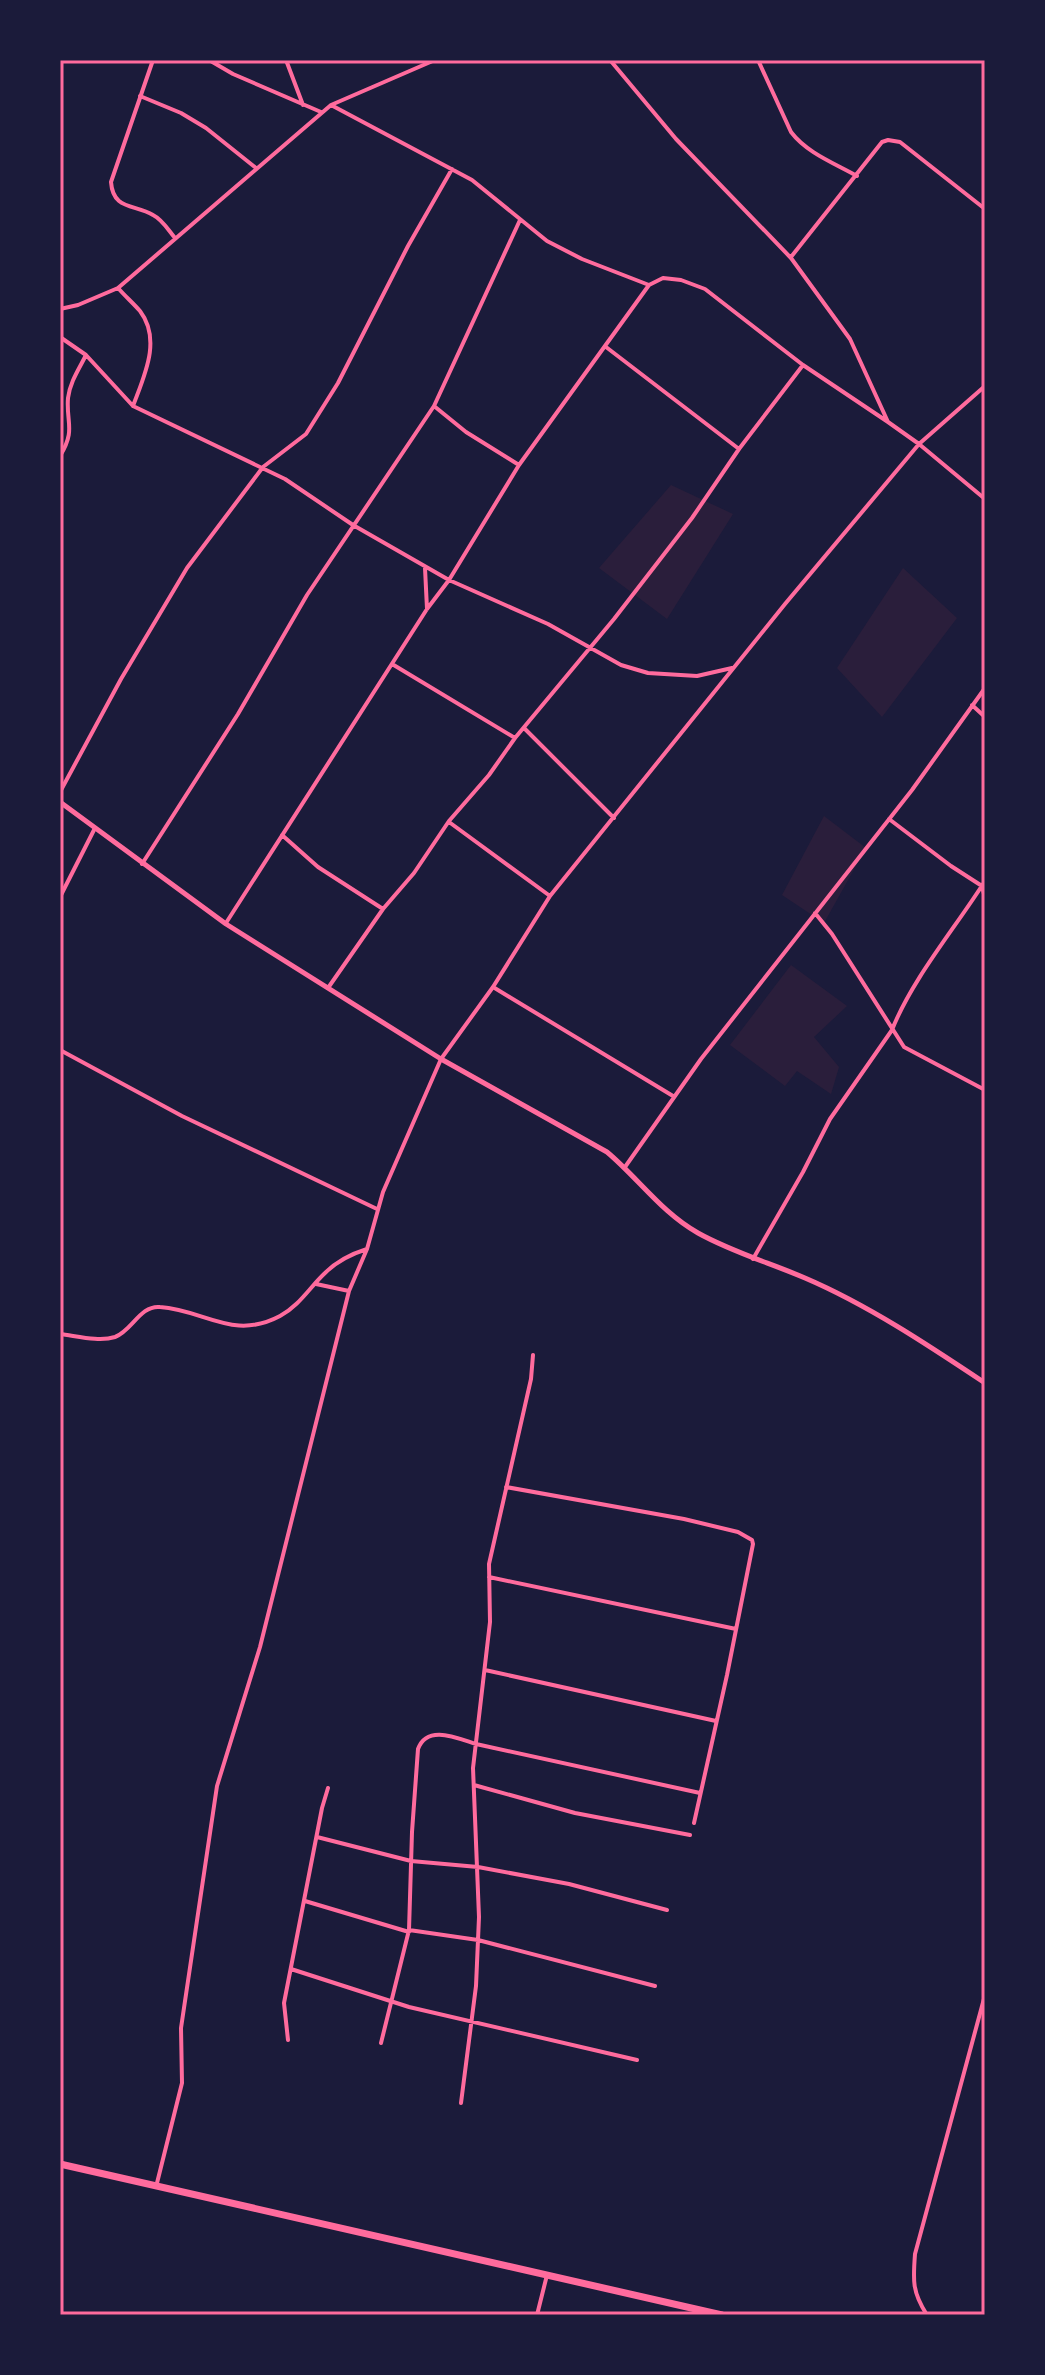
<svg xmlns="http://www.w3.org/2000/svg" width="1045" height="2375" font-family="'IBM Plex Sans',sans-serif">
	<rect width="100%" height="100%" fill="#1b1b3a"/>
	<path fill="#2a1e3b" d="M671,485L733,514L667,619L599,568Z
		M903,568L957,618L882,717L837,668Z
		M824,816L866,848L824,923L782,895Z
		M791,965L847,1006L814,1037L839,1067L831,1094L797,1071L785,1086L730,1045Z"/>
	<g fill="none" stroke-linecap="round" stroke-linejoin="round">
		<path stroke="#ff6b9d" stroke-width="4" d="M153,60L111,182C113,210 134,204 153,215C163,220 168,230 175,238
			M209,60L233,74L321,112
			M286,60L303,105
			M610,60L676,139L791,258L850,339L888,422L919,444L985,499
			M758,60L791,132C807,153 834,163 857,176
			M140,96L181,113L206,128L256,168
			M331,105L472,180L547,241L582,259L649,285L663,278L681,280L705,289L803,365L888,422
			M791,257L882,142L888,140L900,142L985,209
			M118,288C125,296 133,303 140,311C162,340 144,376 133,406
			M60,309L78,305L118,288L331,105L435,60
			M60,337L86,355L133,406L285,479L353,525L449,580L548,624L621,665L648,673L697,676L732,668
			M606,347L739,449
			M434,406L466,432L519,465
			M60,456C76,430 66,423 68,398C70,382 79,369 86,355
			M425,568L427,609
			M392,664L515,738
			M972,705L985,717
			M524,728L614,818
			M60,792L121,679L187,568L263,467L306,434L338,383L408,246L452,169
			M889,819L951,866L982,886L985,898
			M449,822L550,896
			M282,835L318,867L383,909
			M142,864L238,714L307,595L434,406L520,220
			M60,897L95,828
			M815,913L832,934L904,1047L985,1090
			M226,923L427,609L449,580L519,465L649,285
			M493,987L673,1096
			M328,988L383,909L414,873L449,821L489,775L515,738L614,619L692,518L739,449L803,365
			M60,1050L182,1116L377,1209
			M625,1167L701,1059L912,790L985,688
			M753,1259L803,1172L830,1119L892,1030C912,979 956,927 985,881
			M316,1284L349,1291
			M60,1334C77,1336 99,1342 115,1337C132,1331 140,1305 160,1307C205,1310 233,1341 280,1316C299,1306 310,1287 325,1273C337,1261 351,1254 367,1249
			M506,1487L684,1519L738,1532L752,1540L753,1544L727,1675L694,1823
			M489,1577L736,1629
			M485,1670L716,1721
			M474,1785L575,1813L690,1835
			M317,1837L411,1861L478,1867L569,1884L667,1910
			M305,1901L409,1932
			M409,1930L478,1940L655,1986
			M291,1969L409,2007L637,2060
			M288,2040L284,2003L322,1808L328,1788
			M381,2043L409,1930L412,1832L418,1749C427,1724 457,1738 476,1744L700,1793
			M461,2103L476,1986L479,1917L473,1768L490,1622L489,1564L531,1379L533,1355
			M156,2187L182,2083L181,2028L217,1786L260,1647L349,1291L367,1249L383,1192L441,1059L493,987L550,896L785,604L919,444L985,386
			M537,2315L547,2275
			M927,2315C912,2292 913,2280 915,2254L985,1995"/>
		<path stroke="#ff6b9d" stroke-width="5" d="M60,802L226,924L441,1059L607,1152C638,1178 662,1213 698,1233C732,1252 770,1263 805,1278C868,1305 928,1345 985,1383"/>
		<path stroke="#ff6b9d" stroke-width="7" d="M60,2164L722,2315"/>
	</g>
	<rect width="1045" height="2375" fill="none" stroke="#1b1b3a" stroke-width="124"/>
	<rect x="62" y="62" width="921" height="2251" fill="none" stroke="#ff6b9d" stroke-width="3"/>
</svg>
